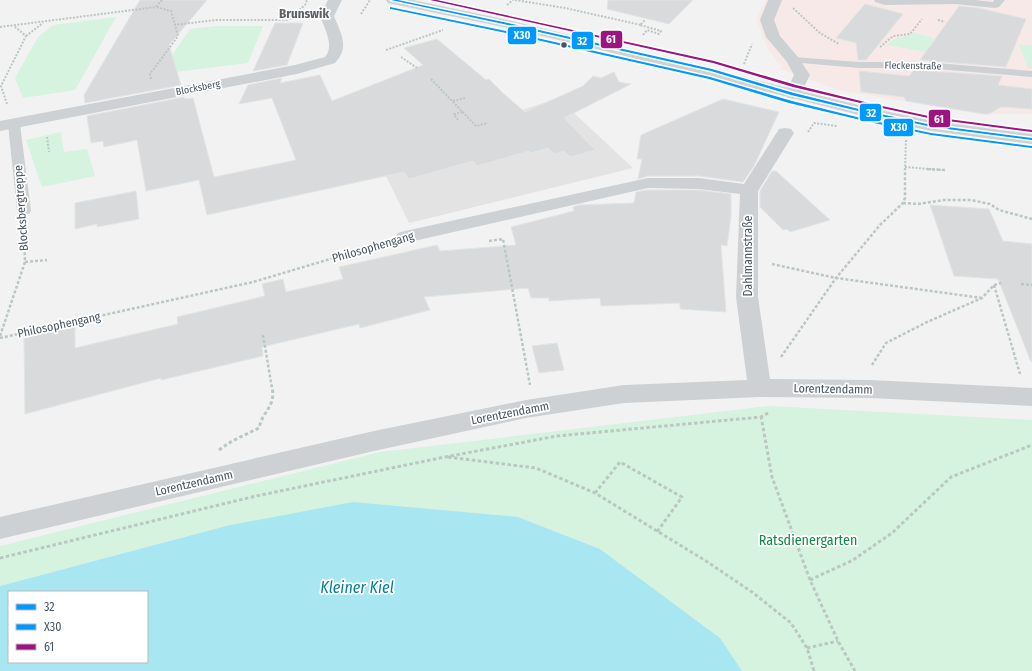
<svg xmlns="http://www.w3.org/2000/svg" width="1032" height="671" font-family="'Fira Sans Condensed',sans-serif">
	<rect width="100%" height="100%" fill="#f2f2f2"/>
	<path fill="#e3e3e4" d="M552,100L574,113L633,168L409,223L383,170L519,111Z"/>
	<path fill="#f8e9e9" d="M766,0H1032V114H984L841,91L778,68L782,67L768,50L756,19Z"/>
	<path fill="#d5f3df" d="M116,17L75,90L23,98L15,78L38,37L53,25Z
		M216,26H263L248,63L159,74L190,29Z
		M915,33L934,38L926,52L887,45C900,33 902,39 915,33Z
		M1019,45H1032V68H1028Z
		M61,132L64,152L87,149L95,176L42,187L26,140Z
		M769,406L1032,420V671H742L720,638L600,549L518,517L226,526L0,586V546L380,452Z"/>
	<path fill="#a8e6f2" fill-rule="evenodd" d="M353,502L518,517L600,549L720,638L742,671H0V586L226,526ZM9,592H147V662H9Z"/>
	<path fill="#d9dadc" stroke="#e3e4e4" d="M140,0H207L169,45L181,85L85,103L84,95Z
		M608,0H693L669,24L607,9Z
		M865,4L903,14L866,60H858L856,43L836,38Z
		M959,6L979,8L1026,19L1006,67L920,60Z
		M275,23H303L287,65L253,71Z
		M437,39L486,80L489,79L504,94L525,112L583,86L593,76L601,78L614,72L619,82L631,84L564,118L595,150L570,157L564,151L554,154L548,148L531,153L529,151L477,166L473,161L409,179L404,172L207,215L199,180L146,191L137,140L104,147L103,141L91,143L87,116L184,97L185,99L193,98L214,177L296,160L272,98L239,104L248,85L282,78L280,83L320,75L332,101L423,65L404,48Z
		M914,70L1002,76L998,85L1032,89V109L1001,107L989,114H984L906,101L904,97L861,92L859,71L909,76Z
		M723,99L779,112L754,166L743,182L699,176H648L638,179L642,159H637L641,135Z
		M772,171H776L830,220L790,232L787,229L783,230L760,207V191Z
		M648,190H699L731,194V216L727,246L721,245L726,312L680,309V303L601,306L600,298L549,301V298H531L528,288L424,297L430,310L360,328L359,324L262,347L263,356L161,380V378L25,414L24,336L75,327V348L178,324L177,317L265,296L262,284L283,279L286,292L343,279L339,267L437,245L440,251L516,245L511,227L574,211L573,207L578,205L634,203L636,192Z
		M136,191L139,219L97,227V224L75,229V203Z
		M930,205L989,209L1003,241L1032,244V361L1031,362L998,279L954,276Z
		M557,343L564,370L539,373L532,346Z"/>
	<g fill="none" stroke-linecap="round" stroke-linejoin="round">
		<path stroke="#bbc8c2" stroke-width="2" stroke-dasharray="2 1.5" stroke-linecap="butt" d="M515,0L565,8L641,25
			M507,5L513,0
			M793,8L820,33L839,44
			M361,14L370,0
			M938,20L945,22
			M174,25L216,20H288L305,5L307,0
			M0,27L156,7L162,0
			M643,35L647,30L659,34L661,31L640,25L645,20
			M26,36L43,23
			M880,47L893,36L910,34L922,19
			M386,50L443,30
			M401,57L417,68
			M744,64L752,44
			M151,79L150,74L178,36L171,11L156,7
			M431,79L476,126L488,123
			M453,101L465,98
			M7,104L1,86L26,36L14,26
			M458,120L454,114L463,112
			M808,132L814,123L837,126
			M47,137L49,152
			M905,167L941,170
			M905,170L906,139"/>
		<path stroke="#bbc8c2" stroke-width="2.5" stroke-dasharray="3 2" stroke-linecap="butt" d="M927,169L947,170
			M903,203L918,204L944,200H971L990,204L999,210L1032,219
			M489,241L503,239L530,385
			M25,262L47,260
			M772,264L836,278L982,298
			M1021,284L1032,285
			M994,285L1020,374
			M263,335L272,388
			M0,336L25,262L24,230
			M0,338L253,282L384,243
			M781,357L836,278L880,225L903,203L905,198V169
			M872,365L886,343L925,323L982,298L994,285L1001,283"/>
		<path stroke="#bbc8c2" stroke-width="3" stroke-dasharray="3.5 2.5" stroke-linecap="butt" d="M761,416L772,477L810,580L838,641L855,671
			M219,450L232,441L259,428C263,410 276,407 272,387
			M448,457L536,468L595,493L706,561L752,592L791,623L807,648L814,671
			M595,493L620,462L682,497L657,532
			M0,558L256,496L445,457L557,436L761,417L768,413
			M810,580L853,560L892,533L951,477L1032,445
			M807,648L838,641"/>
		<path fill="#cdd1d3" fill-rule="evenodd" d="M874,0H975L993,2L994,0H1005L999,7L995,8L955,4L885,5L875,2Z
			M793,57L859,62H924L1032,71V77L924,68H859L789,62L787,60Z
			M14,120L18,121L20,124L31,211L29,214L24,215L19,214L17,211L8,124L10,121Z"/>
		<path fill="#cdd1d3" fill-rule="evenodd" d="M328,0H342L334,16C341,34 350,47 335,63L297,74L0,131V121L295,65L325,57C335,46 324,27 320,16Z
			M768,0H782L774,20L780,36L798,57L810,75L799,97L793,99L787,97L785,94L794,75L787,62L766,37L760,20Z
			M785,128L791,129L794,133L758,191V297L770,379L870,380L1032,388V406L870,398L760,397L624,403L526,418L374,451L0,539V517L374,431L526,400L624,385L747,380L736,297L740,194L699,189L648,188L405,243L398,241L395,237L398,233L405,231L648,178H699L744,184L779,129Z"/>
		<path fill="#ced1d4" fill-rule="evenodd" d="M386,0H413L508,20L871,108L932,121L1032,134V144L932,131L871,118L605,51L508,28L393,4L388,3Z"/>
		<defs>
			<path id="bus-1" d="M391,0H398L508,23L712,69L794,93L871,112L932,125L1032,138V140L932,127L871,114L791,95L711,71L508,25Z"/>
			<path id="bus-2" d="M390,7L506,31L710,77L792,101L869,120L931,133L1031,146H1032V148L931,135L869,122L789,103L709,79L506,33L391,9H390Z"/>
			<path id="bus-3" d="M430,0H437L714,61L796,85L873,104L933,117L1032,130V132L933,119L873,106L793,87L713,63Z"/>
		</defs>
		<use href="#bus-1" stroke="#fff" stroke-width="3"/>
		<use href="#bus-2" stroke="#fff" stroke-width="3"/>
		<use href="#bus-3" stroke="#fff" stroke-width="3"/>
		<use href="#bus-1" fill="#09f" fill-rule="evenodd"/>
		<use href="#bus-2" fill="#09f" fill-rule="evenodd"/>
		<use href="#bus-3" fill="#9d1380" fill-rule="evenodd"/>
	</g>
	<circle fill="#475560" stroke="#fff" stroke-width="1.5" cx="564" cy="45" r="3.5"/>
	<g text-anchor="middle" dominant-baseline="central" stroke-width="3.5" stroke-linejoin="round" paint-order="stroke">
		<g font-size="10" fill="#475560" stroke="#fff">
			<text transform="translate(913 66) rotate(1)">Fleckenstraße</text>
			<text transform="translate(198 88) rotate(-11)">Blocksberg</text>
		</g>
		<g font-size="12" fill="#475560" stroke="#fff">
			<text transform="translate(21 208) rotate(-94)">Blocksbergtreppe</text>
			<text transform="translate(373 247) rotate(-16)">Philosophengang</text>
			<text transform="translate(748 256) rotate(-90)">Dahlmannstraße</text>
			<text transform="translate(59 325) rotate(-12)">Philosophengang</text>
			<text transform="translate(833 389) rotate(1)">Lorentzendamm</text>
			<text transform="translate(510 413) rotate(-11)">Lorentzendamm</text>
			<text transform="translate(194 483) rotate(-13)">Lorentzendamm</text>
		</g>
		<g font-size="13" font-weight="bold" fill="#5d6166" stroke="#fff">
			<text x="304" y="13">Brunswik</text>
		</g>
		<g font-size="14" fill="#118846" stroke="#fff">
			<text x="808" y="540">Ratsdienergarten</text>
		</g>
		<g font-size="16" font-style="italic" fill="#067f96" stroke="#fff">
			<text x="357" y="587">Kleiner Kiel</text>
		</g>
	</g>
	<g stroke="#fff" stroke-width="1.5">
		<rect x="507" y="26" width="30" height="19" rx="4" fill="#09f"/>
		<rect x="600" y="30" width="23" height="19" rx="4" fill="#9d1380"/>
		<rect x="571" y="31" width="23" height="19" rx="4" fill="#09f"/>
		<rect x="859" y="103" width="23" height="19" rx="4" fill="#09f"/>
		<rect x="928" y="109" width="23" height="19" rx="4" fill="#9d1380"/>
		<rect x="883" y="118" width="31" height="19" rx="4" fill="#09f"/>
	</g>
	<g font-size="11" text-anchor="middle" font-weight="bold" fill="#fff">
		<text x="522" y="39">X30</text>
		<text x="611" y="43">61</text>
		<text x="582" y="45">32</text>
		<text x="871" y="117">32</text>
		<text x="939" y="123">61</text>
		<text x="899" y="131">X30</text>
	</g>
	<rect x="8" y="591" width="140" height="72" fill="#ffffff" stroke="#b5bbbf"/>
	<rect x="16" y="604" width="20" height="6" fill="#0099ff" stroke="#b5bbbf"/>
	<text x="44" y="611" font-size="12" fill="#475560">32</text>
	<rect x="16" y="624" width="20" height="6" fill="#0099ff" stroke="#b5bbbf"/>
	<text x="44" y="631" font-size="12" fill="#475560">X30</text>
	<rect x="16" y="644" width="20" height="6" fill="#9d1380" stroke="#b5bbbf"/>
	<text x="44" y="651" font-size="12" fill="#475560">61</text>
</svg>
